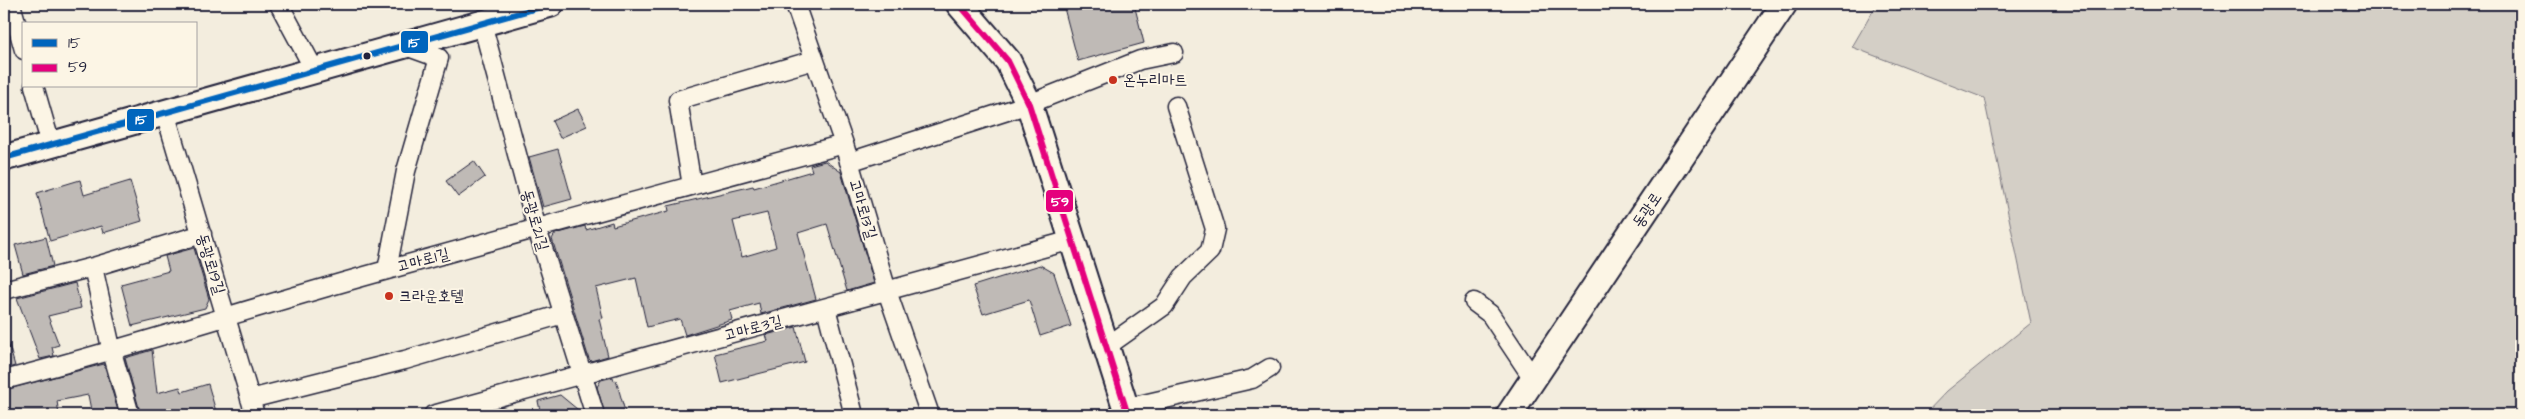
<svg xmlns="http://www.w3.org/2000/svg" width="2525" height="419" font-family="'Architects Daughter','Poor Story',sans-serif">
	<rect width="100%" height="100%" fill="#f3edde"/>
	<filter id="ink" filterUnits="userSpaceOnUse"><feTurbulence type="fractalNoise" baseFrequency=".02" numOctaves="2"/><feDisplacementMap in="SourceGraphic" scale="10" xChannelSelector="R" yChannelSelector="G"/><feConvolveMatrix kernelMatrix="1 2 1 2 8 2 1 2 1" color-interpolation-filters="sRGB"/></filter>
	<g filter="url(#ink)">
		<path fill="#d4cfc6" stroke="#7b7880" d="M1877,4H2521V415H1924L1947,391L2031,323L1984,98L1852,47Z"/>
		<path fill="#bfbab6" stroke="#22223b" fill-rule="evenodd" d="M1063,4H1134L1144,43L1078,61Z
			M578,109L587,126L560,138L552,121Z
			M558,149L572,199L543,207L529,157Z
			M474,161L485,177L458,197L446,181Z
			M825,161L841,172L874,283L847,291L827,224L798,233L816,299L761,314L759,303L730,311L732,320L685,335L680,319L647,327L636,278L596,288L603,318L599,319L608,356L591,361L589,359L552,239L555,234L585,226L586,230L612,222L613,226L669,211L668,206L753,186L754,188L812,171L810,165ZM767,213L776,247L742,257L733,221Z
			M80,180L84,195L130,181L142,221L103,233L101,226L50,241L37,193Z
			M46,237L53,266L23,274L15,245Z
			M194,248L209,299L205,308L132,326L121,284L169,271L165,256Z
			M1040,265L1054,273L1071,326L1040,336L1029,300L983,314L973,286Z
			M75,283L81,308L48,316L59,345L52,347L54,356L40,359L17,298Z
			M796,327L805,362L722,383L715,354L768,341L766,335Z
			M4,342H8L15,366L4,369Z
			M152,350L157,393L180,387L182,392L208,384L217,415H141L125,358Z
			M104,364L119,414L92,415L88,395L57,401L59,415H4V390Z
			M613,377L614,381L616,380L626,415H605L597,387L601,380Z
			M560,395L583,414L584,415H541L538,401Z"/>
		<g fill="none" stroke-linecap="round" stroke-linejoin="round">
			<defs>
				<path id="minor" d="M11,4L24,50
					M279,4L315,71
					M795,4L844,144L887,291L930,415
					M482,23L537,229L595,415
					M34,86L51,145
					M165,112L255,415
					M849,162L1029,104L1140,60L1174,53
					M692,186L678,100L814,60
					M93,267L112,352L130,415
					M387,270L406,171L439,58L403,45
					M4,290L93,267L202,234
					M1474,302L1490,314L1534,380
					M826,308L854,415
					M1106,347L1164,306L1183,277L1210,251L1215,229L1176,106
					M4,380C133,347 259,305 387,270C539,227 692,186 844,144
					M250,399L405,360L563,314
					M1126,408L1252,379L1270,368
					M433,415L1072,240"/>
				<path id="secondary" d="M959,4L1008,61L1029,104L1128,415
					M4,158L551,4
					M1509,415L1784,4"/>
			</defs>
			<use href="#minor" stroke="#22223b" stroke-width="21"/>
			<use href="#secondary" stroke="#22223b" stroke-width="29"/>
			<use href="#minor" stroke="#fcf5e5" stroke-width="18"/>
			<use href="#secondary" stroke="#fcf5e5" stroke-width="25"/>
			<defs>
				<path id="bus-1" d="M4,158L551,4"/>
				<path id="bus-2" d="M959,4L1008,61L1029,104L1128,415"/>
			</defs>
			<use href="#bus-1" stroke="#fcf5e5" stroke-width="10"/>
			<use href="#bus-2" stroke="#fcf5e5" stroke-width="10"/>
			<use href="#bus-1" stroke="#0065bd" stroke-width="6"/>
			<use href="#bus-2" stroke="#e5007d" stroke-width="6"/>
		</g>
	</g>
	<circle fill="#22223b" stroke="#fcf5e5" stroke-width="2" cx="367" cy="56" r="4.5"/>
	<g fill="#c8321e" stroke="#fcf5e5" stroke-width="2">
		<circle cx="1113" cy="80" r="5"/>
		<circle cx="389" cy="296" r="5"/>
	</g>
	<g text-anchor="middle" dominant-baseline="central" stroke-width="4" stroke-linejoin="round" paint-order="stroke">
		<g font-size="16" fill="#22223b" stroke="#fcf5e5" text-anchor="start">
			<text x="1123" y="80">온누리마트</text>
			<text x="399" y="296">크라운호텔</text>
		</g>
		<g font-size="16" fill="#22223b" stroke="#fcf5e5">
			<text transform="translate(863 209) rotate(73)">고마로13길</text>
			<text transform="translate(1647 210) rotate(-56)">동광로</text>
			<text transform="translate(535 220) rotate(74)">동광로21길</text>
			<text transform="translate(423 260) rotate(-15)">고마로1길</text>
			<text transform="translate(211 264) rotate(73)">동광로19길</text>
			<text transform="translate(753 328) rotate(-15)">고마로3길</text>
		</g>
	</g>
	<g stroke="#fcf5e5" stroke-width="2">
		<rect x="400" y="30" width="29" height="24" rx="5" fill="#0065bd"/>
		<rect x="126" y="108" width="29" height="24" rx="5" fill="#0065bd"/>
		<rect x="1045" y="189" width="29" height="24" rx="5" fill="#e5007d"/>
	</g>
	<g font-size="14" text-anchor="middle" font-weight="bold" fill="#fff">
		<text x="414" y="47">15</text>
		<text x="141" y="124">15</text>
		<text x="1060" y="206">59</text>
	</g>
	<rect width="2525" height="419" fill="none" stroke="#fcf5e5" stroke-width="20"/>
	<rect x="10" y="10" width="2505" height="399" fill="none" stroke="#22223b" stroke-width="2" filter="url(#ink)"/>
	<rect x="22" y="22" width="175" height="65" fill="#fcf5e5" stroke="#a5a1a1"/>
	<rect x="32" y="39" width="25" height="8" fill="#0065bd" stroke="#a5a1a1"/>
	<text x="68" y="48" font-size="15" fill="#22223b">15</text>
	<rect x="32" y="64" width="25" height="8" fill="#e5007d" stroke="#a5a1a1"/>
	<text x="68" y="72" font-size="15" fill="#22223b">59</text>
</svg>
